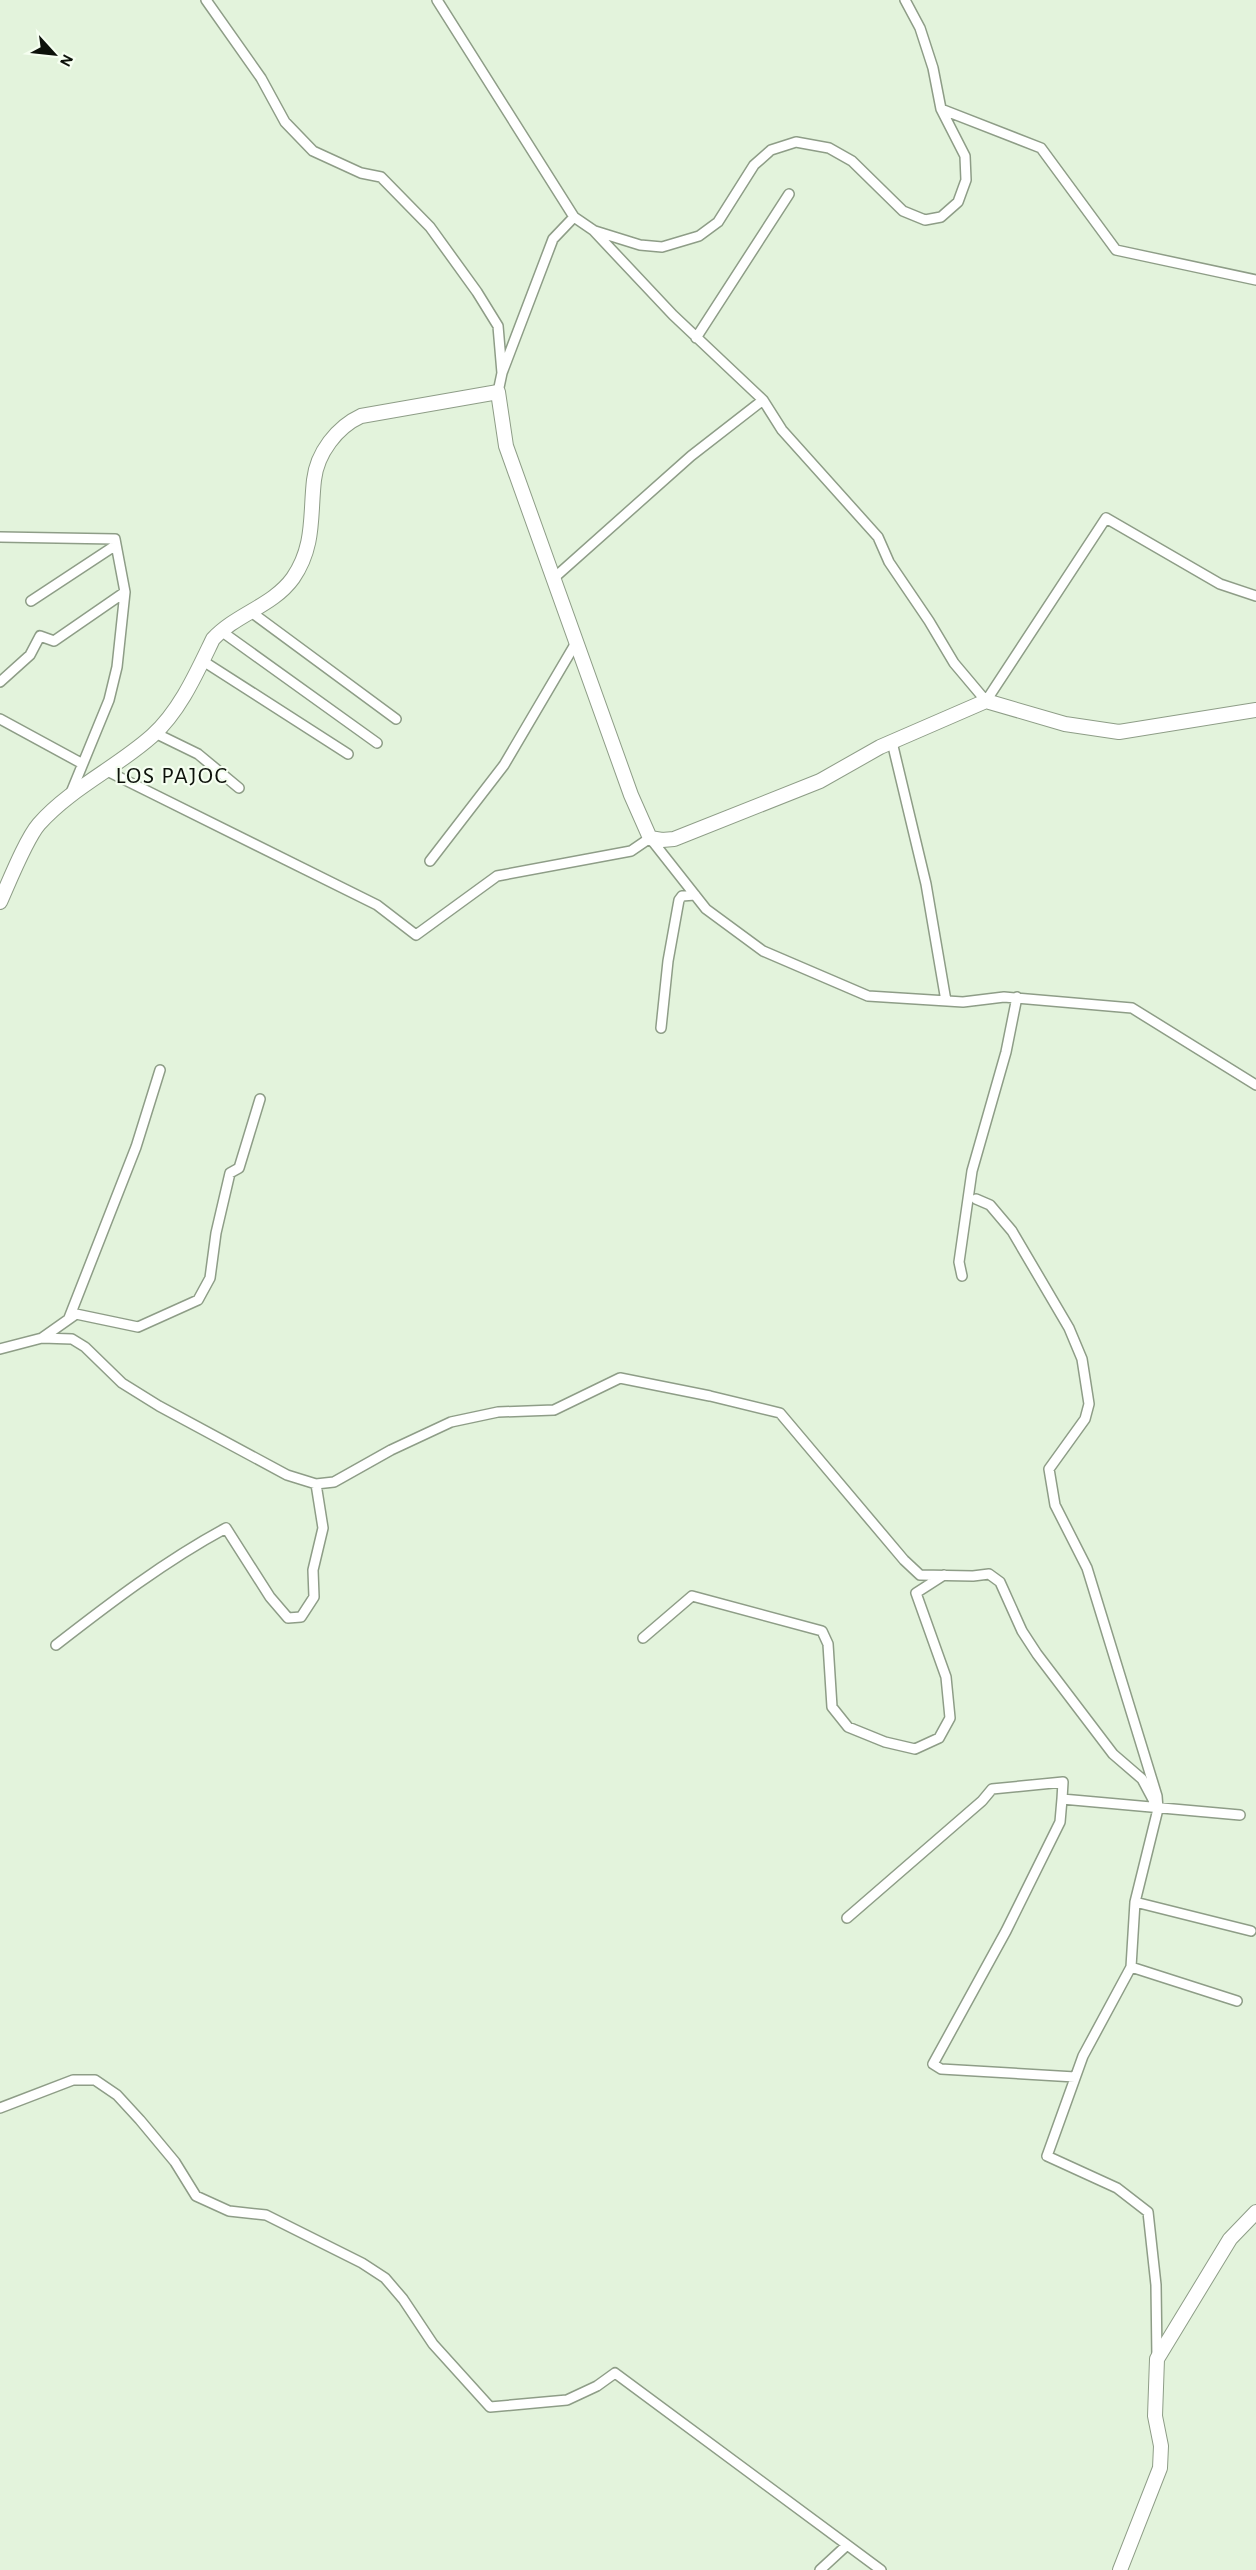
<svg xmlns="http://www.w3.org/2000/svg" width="1256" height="2570" font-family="'Alegreya Sans',sans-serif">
	<rect width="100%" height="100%" fill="#e3f3dc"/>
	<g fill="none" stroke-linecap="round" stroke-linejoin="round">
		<defs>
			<path id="street" d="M206,0L261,78L285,122L313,151L361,173L381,177L430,227L477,292L498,326L502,373
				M437,0L574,217L593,230L673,315L763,400L782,430L878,537L889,562L929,621L954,663L986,701L1106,518L1220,584L1256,596
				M941,109L1041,148L1116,250L1256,280
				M595,231L640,245L662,247L699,236L718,222L754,165L771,150L796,142L829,148L852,161L903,211L925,220L941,217L958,202L966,180L965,156L941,109L933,68L920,28L905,0
				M696,338L789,194
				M498,392L502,373L553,239L574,217
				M0,537L115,539L125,592L117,667L109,700L70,795
				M554,578L691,456L763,400
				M31,601L116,545
				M251,612L396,719
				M221,631L377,743
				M203,661L348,754
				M0,682L30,655L40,636L54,641L125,592
				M0,719L81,763
				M155,733L198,754L239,788
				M892,742L926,884L946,1001
				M107,771L377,905L416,935L497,876L631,851L650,838L706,909L763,951L868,996L963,1002L1004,997L1132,1008L1256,1085
				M430,861L504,765L577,641
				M661,1028L668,961L679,900L682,896L695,895
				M976,1199L990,1205L1012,1231L1069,1328L1082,1359L1089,1404L1085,1419L1049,1469L1055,1505L1087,1568L1157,1796L1158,1809L1135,1902L1131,1967L1083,2056L1047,2156L1117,2188L1148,2212L1156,2285L1157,2358
				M962,1276L959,1262L972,1171L1006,1052L1017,997
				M69,1318L136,1147L160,1070
				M42,1338L76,1314L138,1327L198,1300L210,1278L216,1233L230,1173L239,1168L260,1099
				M0,1349L42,1338L72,1339L85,1347L122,1383L159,1406L287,1475L316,1484L334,1482L391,1450L451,1422L498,1412L554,1410L620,1378L710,1396L780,1413L904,1560L920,1575L973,1576L989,1574L1000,1582L1022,1631L1037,1654L1113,1754L1142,1779L1158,1809
				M643,1638L692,1596L822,1631L828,1644L832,1707L848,1727L885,1742L915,1749L939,1738L950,1718L946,1677L916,1593L944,1575
				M56,1645C110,1603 165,1561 226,1528L270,1597L288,1618L301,1617L314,1597L313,1570L323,1528L316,1484
				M1062,1799L1060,1822L1006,1931L933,2064L941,2069L1075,2077
				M1135,1902L1251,1931
				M847,1918L982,1801L992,1789L1063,1782L1062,1799L1240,1815
				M1131,1967L1237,2001
				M0,2108L73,2080H95L117,2095L140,2120L175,2162L196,2196L229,2211L266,2215L362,2263L385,2278L403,2299L433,2344L490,2407L567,2400L597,2386L615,2373L881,2570
				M820,2570L846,2546"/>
			<path id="secondary" d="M0,902C9,882 26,839 39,824C71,788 116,768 152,736C180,711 197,672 213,639C236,614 273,606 293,578C315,546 310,515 314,480C317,453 337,427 361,416L498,392L506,446L631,795L650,838L662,840L674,839L820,781L880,747L986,701L1065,724L1119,732L1256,710
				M1120,2570L1160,2468L1161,2446L1155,2416L1157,2359L1230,2239L1256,2212"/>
		</defs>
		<use href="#street" stroke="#8e9d87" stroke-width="12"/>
		<use href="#secondary" stroke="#8e9d87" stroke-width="16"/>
		<use href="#street" stroke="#fff" stroke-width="9"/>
		<use href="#secondary" stroke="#fff" stroke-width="14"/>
	</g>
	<g text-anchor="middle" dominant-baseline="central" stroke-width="4.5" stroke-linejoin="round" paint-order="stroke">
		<g font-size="24" letter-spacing="1.5" fill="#0c110a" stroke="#f5fef0">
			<text x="172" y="776">LOS PAJOC</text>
		</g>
	</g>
	<g transform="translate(54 54) rotate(117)" stroke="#f5fef0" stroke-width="4.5" paint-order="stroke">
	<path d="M0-4.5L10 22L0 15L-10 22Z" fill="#0c110a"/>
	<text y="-9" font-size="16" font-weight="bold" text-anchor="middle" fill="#0c110a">N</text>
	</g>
</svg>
